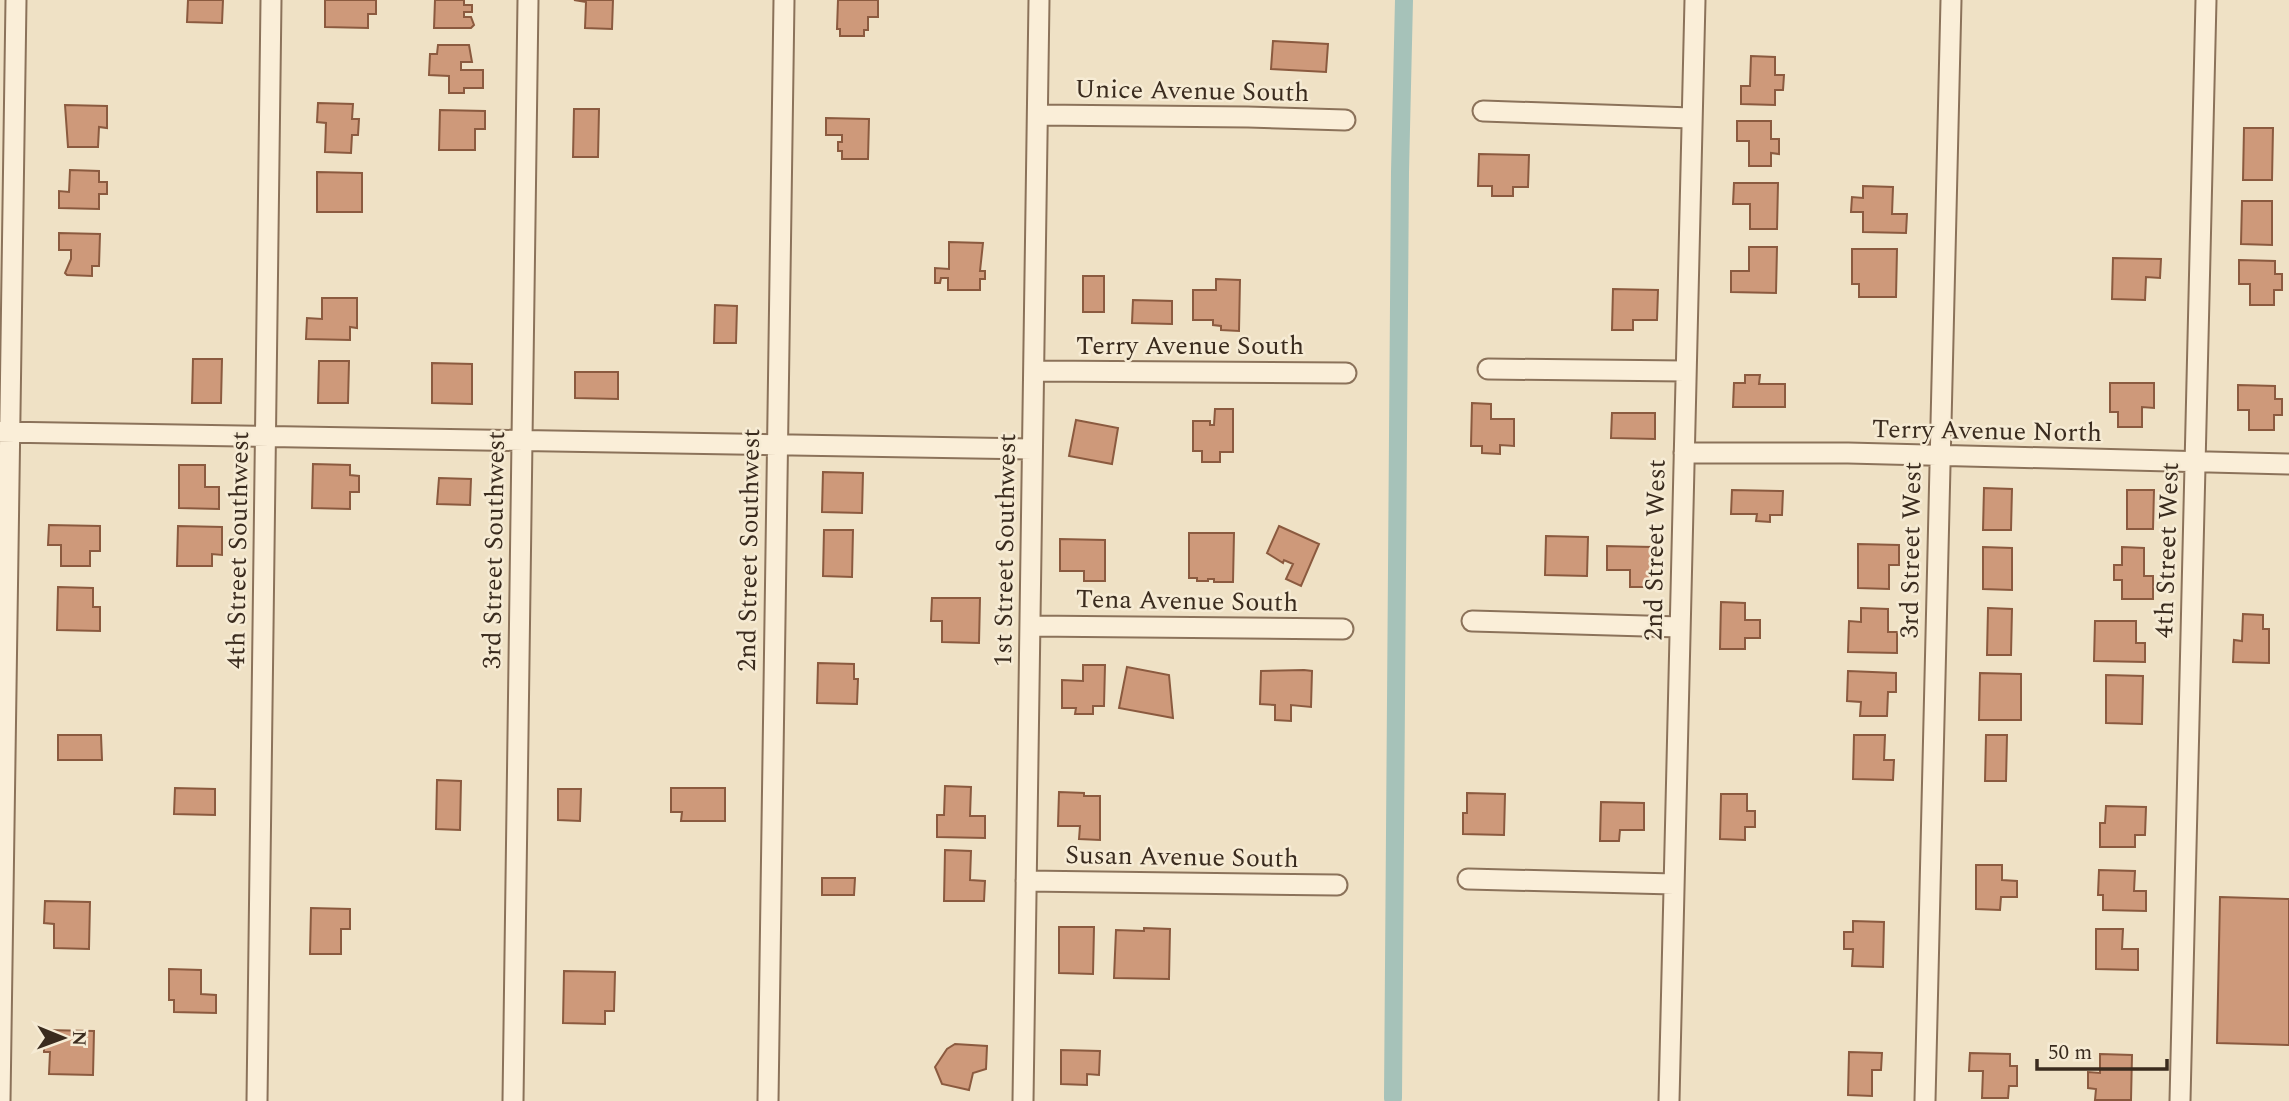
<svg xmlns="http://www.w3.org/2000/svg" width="2289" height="1101" font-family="Spectral,serif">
	<rect width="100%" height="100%" fill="#efe1c5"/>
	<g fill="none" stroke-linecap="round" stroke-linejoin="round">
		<path stroke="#a6c2b9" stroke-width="18" d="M1393,1098L1400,172L1404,0"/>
	</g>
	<path fill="#ce997a" stroke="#8b5a3f" stroke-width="2" d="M188,0H223L222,23L187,22Z
		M325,0H376V14H368V28L325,27Z
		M435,0H464V5H472V12H464V17H471L474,25L471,28H434Z
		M574,0H613L612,29L585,28L586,2Z
		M838,0H878V17H868V30H864V36H840V29H837Z
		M1273,41L1328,44L1326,72L1271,69Z
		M438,45H469L472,62H461V70H483V88H464V93H449V76L429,75L430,54H437Z
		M1751,56L1775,57V75H1784L1783,90H1775V105L1741,104V86H1750Z
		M318,103L353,104L352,119H359L358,135H352L351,153L325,152L326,123L317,122Z
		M65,105L107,106V128L99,127L98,147H68Z
		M574,109H599L598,157H573Z
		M440,110L485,111V129H475V150H439Z
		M826,118L869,119L868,159H842V151H838V142H842V135H826Z
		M1737,121H1771V139H1779V154L1771,153V166H1749V141H1737Z
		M2244,128H2273L2272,180H2243Z
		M1479,154L1529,155L1528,187H1513V196H1492V186H1478Z
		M70,170L99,171V182H107V194H99V209L59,208V191L69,192Z
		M317,172L362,173V212H317Z
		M1734,183H1778L1777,229H1750V204H1733Z
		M1863,186L1893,187L1892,214H1907L1906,233L1863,232V212H1851L1852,197L1863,198Z
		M2242,201H2272V245L2241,244Z
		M59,233L100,234L99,266H92V276L67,275L65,273L71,259V250H59Z
		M949,242L983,243L980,271H985V279H980V290H948V278H941L940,283H935V268L949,269Z
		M1749,247H1777L1776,293L1731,292V271H1749Z
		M1852,249H1897L1896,297H1859V284H1852Z
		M2113,258L2161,259L2160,278L2146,277L2145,300L2112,299Z
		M2239,260L2275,261V274H2282V290H2274V305H2250V284H2239Z
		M1083,276H1104V312H1083Z
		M1216,279L1240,280L1239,331L1221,330V326L1213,325V320H1193V290H1216Z
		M1613,289L1658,290L1657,320H1633V330H1612Z
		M322,298H357V328L350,327V340L306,339L307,318L322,319Z
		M1133,300L1172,301V324L1132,323Z
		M715,305L737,306L736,343H714Z
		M193,359H222L221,403H192Z
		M319,361H349L348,403H318Z
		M432,363L472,364V404L432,403Z
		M575,372H618V399L575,398Z
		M1745,375H1760L1759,384H1785V407H1733L1734,383H1745Z
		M2110,383H2154V408L2142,407V427H2118V412H2110Z
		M2238,385L2275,386V399H2282V415H2274V430H2249V410H2238Z
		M1472,403L1491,404V419H1514V446L1500,445V454L1482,453V446H1471Z
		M1215,409H1233V452H1220V462H1202V451H1193V421H1210V425H1214Z
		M1612,413H1655V439L1611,438Z
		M1076,420L1118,428L1112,464L1069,456Z
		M313,464L350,465V475L359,476V492H350V509L312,508Z
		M179,465H205V487H219V509L179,508Z
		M823,472L863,473L862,513L822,512Z
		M439,478L471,479L470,505L437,504Z
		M1984,488L2012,489L2011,530H1983Z
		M1732,490L1783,491L1782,515H1770V522L1756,521L1757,514H1731Z
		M2127,490H2154L2153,529H2127Z
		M49,525L100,526V551H90V566H61V545H48Z
		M178,526L222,527V555L212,554V566H177Z
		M1279,526L1319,544L1301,586L1286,579L1293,564L1284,560L1283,563L1267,553Z
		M824,530H853L852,577L823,576Z
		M1189,533H1234L1233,582H1214V579H1208V581H1197V578H1189Z
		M1546,536L1588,537L1587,576L1545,575Z
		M1060,539L1105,540V581H1084V571H1060Z
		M1858,544L1899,545V565H1889V589L1858,588Z
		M1607,546L1652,547L1651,587H1630V570H1607Z
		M1983,547L2012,548V590L1983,589Z
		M2122,547L2144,548V576H2153V599H2122V580H2114V565H2122Z
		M58,587L93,588V607H100V631L57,630Z
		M932,598H980L979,643L942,642V621H931Z
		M1721,602L1745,603V620H1760V638H1745V649H1720Z
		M1861,608L1888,609V632H1897V653L1848,652L1849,621L1861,622Z
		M1988,608L2012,609L2011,655H1987Z
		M2243,614L2263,615V629H2269V663L2233,662L2234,640L2242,641Z
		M2095,621H2136V643H2145V662L2094,661Z
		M818,663L854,664V679H858L857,704L817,703Z
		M1083,665H1105L1104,706H1093V714H1075L1076,708H1062V680L1083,681Z
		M1127,667L1169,675L1173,718L1119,708Z
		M1304,670L1312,671L1311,707L1291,705V721L1275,720V705L1260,704L1261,671Z
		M1848,671L1896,673V692H1888L1887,716H1860L1861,702L1847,701Z
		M1980,673L2021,674V720H1979Z
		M2106,675L2143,676L2142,724L2106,723Z
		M58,735H101L102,760H58Z
		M1854,735H1885L1884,760H1894L1893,780L1853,779Z
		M1986,735H2007L2006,781H1985Z
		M437,780L461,781L460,830L436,829Z
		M945,786L971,787L970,816H985V838L937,837V815H944Z
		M175,788L215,789V815L174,814Z
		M671,788H725V821H681L682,812H671Z
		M558,789H581L580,821L558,820Z
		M1059,792L1084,793V796H1100V840L1079,839L1080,826H1058Z
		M1467,793L1505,794L1504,835L1463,834V813H1467Z
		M1721,794H1747V811H1755V827H1745V840L1720,839Z
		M1601,802L1644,803V830H1620L1619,841H1600Z
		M2106,806L2146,807L2145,835H2135V847H2100V823H2105Z
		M945,850L971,851L970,880L985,881L984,901H944Z
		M1976,865H2002V880L2017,881V897H2001L2000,910L1976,909Z
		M2099,870L2135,871L2134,891H2146V911L2103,910V895H2098Z
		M822,878H855L854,895H822Z
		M2220,897L2289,899V1045L2217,1043Z
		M45,901L90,902L89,949L54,948V924L44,923Z
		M311,908L350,909V929H341V954H310Z
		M1853,921L1884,922L1883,967L1852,966L1853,949H1844V932H1853Z
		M1059,927H1094L1093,974L1059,973Z
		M1144,928L1170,929L1169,979L1114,978L1116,930L1144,931Z
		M2096,929H2123L2122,949H2138V970L2096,969Z
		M169,969L201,970V994L216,995V1013L174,1012V1000H169Z
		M564,971L615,972L614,1011H605V1024L563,1023Z
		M44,1030L94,1031L93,1075L49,1074L50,1052H44Z
		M955,1044L987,1046L986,1069L973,1073L969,1090L942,1084L935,1067L947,1049Z
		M1061,1050L1100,1051L1099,1075L1087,1074V1085L1061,1084Z
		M1849,1052L1882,1053L1881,1070H1872V1096L1848,1095Z
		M1970,1053L2010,1054V1066H2017V1086H2009L2008,1098H1982L1983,1071H1969Z
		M2100,1054L2132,1055L2131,1100H2095L2096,1089L2088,1088V1072L2100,1073Z"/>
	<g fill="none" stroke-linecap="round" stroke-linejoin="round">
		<defs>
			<path id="minor" d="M1483,111L1691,118
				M1038,115L1248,117L1345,120
				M1488,369L1685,371
				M1034,371L1346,373
				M0,432L1032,449
				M1684,453H1848L2289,464
				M1472,621L1680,627
				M1031,626L1343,629
				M1468,879L1674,884
				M1026,881L1337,885
				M0,1101L16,0
				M257,1101L271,0
				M513,1101L528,0
				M768,1101L784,0
				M1023,1101L1039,0
				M1669,1101L1695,0
				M1925,1101L1951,0
				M2180,1101L2206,0"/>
		</defs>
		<use href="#minor" stroke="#8b725a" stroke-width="23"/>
		<use href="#minor" stroke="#faeed8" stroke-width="19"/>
	</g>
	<g text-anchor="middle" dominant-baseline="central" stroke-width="5" stroke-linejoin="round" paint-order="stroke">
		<g font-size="26" fill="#3a2b1e" stroke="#f6ebd4">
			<text transform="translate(1192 91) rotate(1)">Unice Avenue South</text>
			<text x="1190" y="346">Terry Avenue South</text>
			<text transform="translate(1987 431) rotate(1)">Terry Avenue North</text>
			<text transform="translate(238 550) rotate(-89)">4th Street Southwest</text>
			<text transform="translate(494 550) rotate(-89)">3rd Street Southwest</text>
			<text transform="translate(749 550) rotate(-89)">2nd Street Southwest</text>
			<text transform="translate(1005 550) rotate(-89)">1st Street Southwest</text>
			<text transform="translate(1655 550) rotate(-89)">2nd Street West</text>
			<text transform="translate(1911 550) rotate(-89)">3rd Street West</text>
			<text transform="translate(2167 550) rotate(-88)">4th Street West</text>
			<text transform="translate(1187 601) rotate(1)">Tena Avenue South</text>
			<text transform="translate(1182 857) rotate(1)">Susan Avenue South</text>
		</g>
	</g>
	<g transform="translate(63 1038) rotate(91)" stroke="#f6ebd4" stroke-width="5" paint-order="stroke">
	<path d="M0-5L12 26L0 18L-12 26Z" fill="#3a2b1e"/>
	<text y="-10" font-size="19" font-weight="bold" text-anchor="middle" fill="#3a2b1e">N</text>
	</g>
	<path d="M2037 1059v10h130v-10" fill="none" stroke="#3a2b1e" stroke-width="3.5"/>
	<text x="2048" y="1059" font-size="21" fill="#3a2b1e" stroke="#f6ebd4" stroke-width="5" paint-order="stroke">50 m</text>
</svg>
